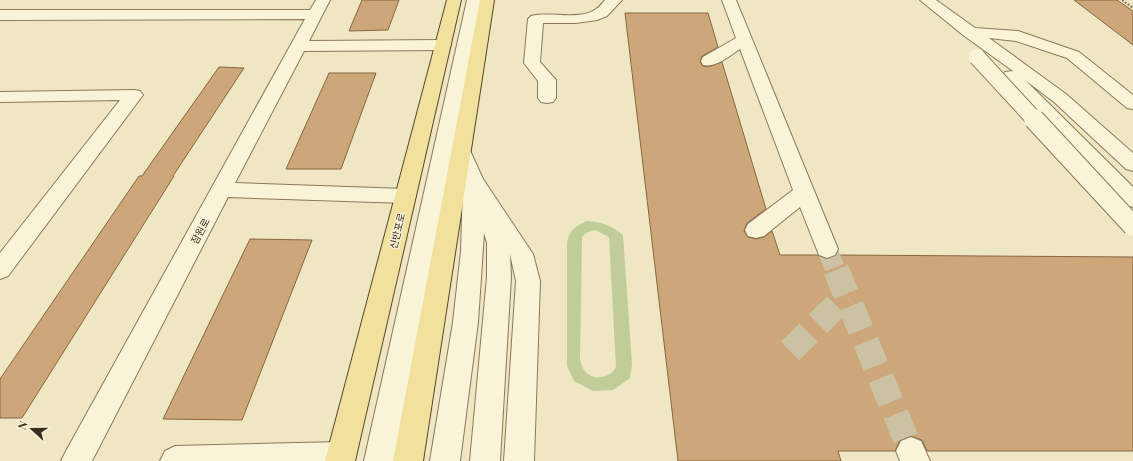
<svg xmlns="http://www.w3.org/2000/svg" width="1133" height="461" font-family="'Playfair Display','Noto Sans KR',serif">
	<rect width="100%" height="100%" fill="#efe7c4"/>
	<path fill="#c1cd98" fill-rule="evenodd" d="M586,221C602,222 611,225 623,235L632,364L630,378L613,390L593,391L574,381L567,366V243C570,229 574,228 586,221ZM595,230L609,237L616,367C611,378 592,382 584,370C582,367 581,363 580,360L582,237L586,233Z"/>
	<path fill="#cda67a" stroke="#896640" d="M362,0H399L388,30L349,31Z
		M1074,0H1117L1133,11V45Z
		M625,13H708L718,47L702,56L700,62L703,66L708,67L722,62L766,209L747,223L744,231L748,237L756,239L764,237L772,231L780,255H817L826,259L837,255L1133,257V451H927L922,440L910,436L900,440L895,451H838L841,461H678Z
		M219,67L244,68L173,176H174L22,418H0V379L139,176H142Z
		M329,73H376L341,169H286Z
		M250,239L312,240L242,420L163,419Z"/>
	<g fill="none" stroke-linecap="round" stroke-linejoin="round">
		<path stroke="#cbc2a3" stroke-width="20" stroke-dasharray="20 10" stroke-linecap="butt" d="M827,249L836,271"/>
		<path stroke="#cbc2a3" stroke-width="26" stroke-dasharray="26 13" stroke-linecap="butt" d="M836,270L911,451
			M790,351L846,296"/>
		<defs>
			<path id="minor" d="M316,0H330L309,41L443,40L449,42L451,45L449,48L443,50L304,51L235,183L406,189L413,191L416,196L413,201L406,203L228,197L92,461H61L66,451L305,19L0,20V10H310Z
				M467,0H481L453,148L461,145L468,146L483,179L533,254L540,281L534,461H504L516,281L510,254L511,277L500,461H470L487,277V243L484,233L478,322L460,461H430L453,322L461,251L463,181L452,153L394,461H364Z
				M605,0H622L607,16L597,20L576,23H543L540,62L556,80V98L553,102L547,103L541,102L538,98V81L524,63L528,19L531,16C550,11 580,21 596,9C600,7 602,3 605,0Z
				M722,0H736L838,249L835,255L827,258L819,255L800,207L764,236L756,238L748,236L745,230L748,224L793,190L740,49C729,56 716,68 703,65L701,61L703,57L736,38Z
				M920,0H936L975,28L1018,31L1079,52L1133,95V109L1127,108L1067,58L1016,41L989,38L1066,94L1133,153V171L1126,169L1054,102L1025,80L1133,187V207L1126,205L1002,76L1005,72L1013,71L963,35Z
				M134,90L140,91L143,95L140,99L8,276L0,279V253L120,100L0,102V92Z
				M911,437L921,441L930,461H900L896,451L901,441Z
				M341,442L351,447L356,457L354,461H160L165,451L175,446Z"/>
			<path id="major" d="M447,0H461L355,461H325Z
				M480,0H494L423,461H393Z"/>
		</defs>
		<use href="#minor" stroke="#8a795a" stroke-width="2"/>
		<use href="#major" stroke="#58472e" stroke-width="2"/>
		<path stroke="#8a795a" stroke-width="2" stroke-dasharray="2 1.5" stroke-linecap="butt" d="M1122,0L1133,8"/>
		<use href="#minor" fill="#f9f3d8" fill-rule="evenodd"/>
		<use href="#major" fill="#f2e19c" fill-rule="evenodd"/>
		<defs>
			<path id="minor-bridge-far1" d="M977,57L1035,120"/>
			<path id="minor-bridge" d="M1034,119L1133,226"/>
		</defs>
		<use href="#minor-bridge-far1" stroke="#8a795a" stroke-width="18" stroke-linecap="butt"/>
		<use href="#minor-bridge" stroke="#8a795a" stroke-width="22" stroke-linecap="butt"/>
		<use href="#minor-bridge-far1" stroke="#f9f3d8" stroke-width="16"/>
		<use href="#minor-bridge" stroke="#f9f3d8" stroke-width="20"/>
	</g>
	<g text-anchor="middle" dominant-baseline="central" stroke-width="3" stroke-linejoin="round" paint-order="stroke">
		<g font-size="10" fill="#3a2f1e" stroke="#f6f0d4">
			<text transform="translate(200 231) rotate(-62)">잠원로</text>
			<text transform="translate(397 231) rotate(-76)">신반포로</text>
		</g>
	</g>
	<g transform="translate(32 429) rotate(291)" stroke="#f6f0d4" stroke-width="3" paint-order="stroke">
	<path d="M0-3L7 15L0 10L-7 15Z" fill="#3a2f1e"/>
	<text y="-6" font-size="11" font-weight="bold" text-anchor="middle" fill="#3a2f1e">N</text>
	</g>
</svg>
